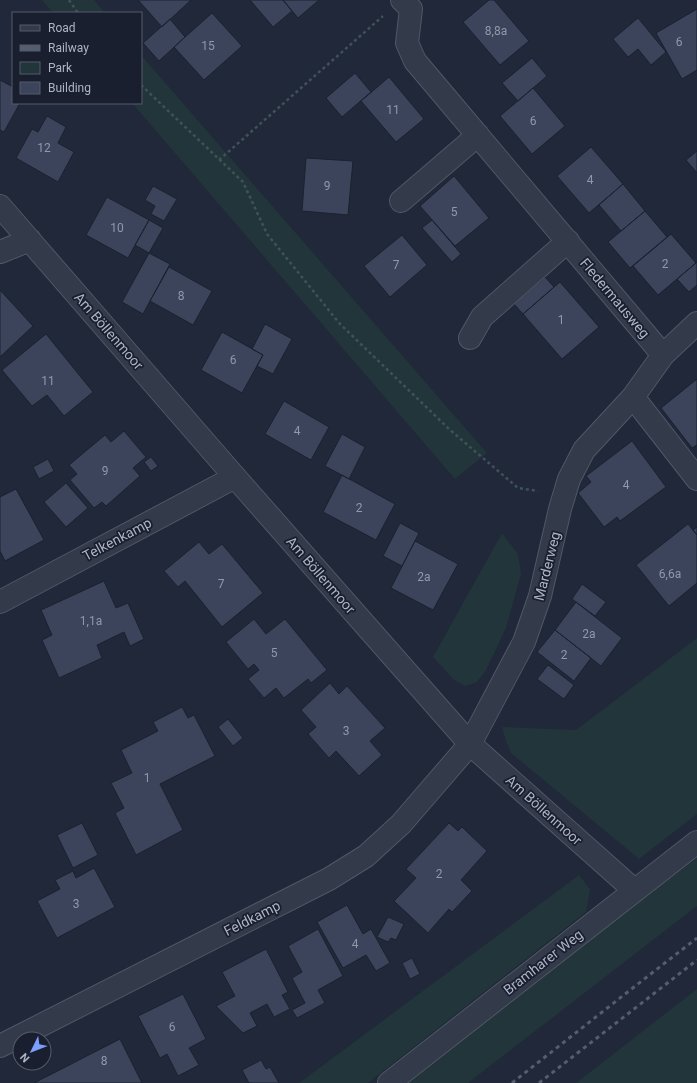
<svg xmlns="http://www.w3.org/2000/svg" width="697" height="1083" font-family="Roboto,sans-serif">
	<rect width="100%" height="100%" fill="#202839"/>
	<path fill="#21353a" d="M42,0H94L105,13H53Z
		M141,55L487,453L455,479L132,103H141Z
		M502,533L518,554L521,574L506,628L486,670L477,682L465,686L454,680L433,657Z
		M697,638V814L639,859L511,753L506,741L502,727L576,730Z
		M697,858V906L468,1083H409L623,914Z
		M579,875L590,889L586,912L368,1083H299Z
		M697,989V1083H576Z"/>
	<path fill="#3b445a" stroke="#1b2130" d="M138,0H191L162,27Z
		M250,0H283L292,11L273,27Z
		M283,0H319L298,18Z
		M489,0H494L529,41L500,65L463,22Z
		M697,9V70L682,79L656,33Z
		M212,13L242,46L204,80L174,47Z
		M638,18L666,52L651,65L638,49L628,57L613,39Z
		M170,19L185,37L159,61L143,43Z
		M532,58L547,76L518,101L502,83Z
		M355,73L371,92L342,117L326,98Z
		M389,77L424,119L396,142L361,101Z
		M0,80L13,87V103H20L4,132L0,130Z
		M533,88L565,126L532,154L500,116Z
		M47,116L66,127L58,143L74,152L58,182L16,158L32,129L38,132Z
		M591,147L623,184L589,213L557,176Z
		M697,151V173L686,160Z
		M306,158L353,161L348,215L302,211Z
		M454,176L489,218L455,246L420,206Z
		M623,184L645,211L621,231L599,205Z
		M153,186L177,199L164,221L151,214L155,206L145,200Z
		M107,197L149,220L128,258L86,235Z
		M645,211L667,237L630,268L608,242Z
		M149,220L163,228L149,253L135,245Z
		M432,220L461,254L452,262L422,228Z
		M671,234L696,263L658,295L633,266Z
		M402,235L427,265L390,297L364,266Z
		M149,253L170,264L143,314L122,302Z
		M697,262V285L689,292L677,279Z
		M169,267L212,291L193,325L150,301Z
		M545,277L554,287L523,314L514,304Z
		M560,282L599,327L562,359L523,314Z
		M0,290L33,326L0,357Z
		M265,324L292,339L273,374L257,366L263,355L252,349Z
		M222,332L263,355L242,393L201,370Z
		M46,334L93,392L64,416L47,395L32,406L2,370Z
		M697,379V445L692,448L661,408Z
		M284,401L329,427L311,460L265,434Z
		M124,431L146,457L133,468L140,476L106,506L102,502L94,508L70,480L77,474L69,465L105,435L111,442Z
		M342,434L365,447L349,479L325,466Z
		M632,441L666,487L620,521L617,517L604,527L578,493L591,482L586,476Z
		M151,457L158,466L151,471L144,462Z
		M48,459L54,471L39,479L33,467Z
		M342,475L395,504L376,540L323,512Z
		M66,483L88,508L66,527L44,502Z
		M16,489L44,540L5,561L0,551V497Z
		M400,523L419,533L402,566L383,556Z
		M688,524L697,535V583L669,606L636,565Z
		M697,527V535L693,530Z
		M415,541L458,564L433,610L391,588Z
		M199,542L209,554L222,544L263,593L222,627L185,581L178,587L164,571Z
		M104,581L116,608L128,603L144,639L130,646L124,632L97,645L102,658L59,678L42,640L52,635L41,610Z
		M582,584L606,602L595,616L572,599Z
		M576,602L622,638L601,666L555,630Z
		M254,619L266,634L285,619L327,670L311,683L308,679L284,698L276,688L264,698L248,679L259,670L254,664L248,669L226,642Z
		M555,630L591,658L574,681L537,652Z
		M548,665L574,685L564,699L537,679Z
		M330,683L339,694L347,686L385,728L370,741L382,755L359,776L336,751L329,758L308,734L316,727L301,710Z
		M182,707L188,718L194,715L215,756L160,784L183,830L136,855L115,813L124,808L111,783L132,773L121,750L158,731L153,722Z
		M228,719L243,738L233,746L218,727Z
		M82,823L98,855L73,868L57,835Z
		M449,823L458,831L462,827L487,851L461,880L472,891L452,912L449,909L428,933L394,901L416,878L406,869Z
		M94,868L115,907L57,938L37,901L60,889L55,880L73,871L76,878Z
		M347,905L363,934L371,929L390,963L376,971L366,955L343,968L317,922Z
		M388,917L404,924L396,940L391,938L388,942L377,937Z
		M318,929L343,976L318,990L325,1003L297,1018L292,1010L305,1003L292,978L302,972L288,946Z
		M266,949L288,992L282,995L290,1009L274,1017L267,1004L250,1013L257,1026L243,1033L216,1006L235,996L222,972Z
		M412,958L420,974L410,979L402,963Z
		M183,994L206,1039L189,1048L199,1065L178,1076L167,1054L160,1058L138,1016Z
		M120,1039L142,1083H34Z
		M261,1060L266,1069L270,1067L279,1083H249L242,1070Z"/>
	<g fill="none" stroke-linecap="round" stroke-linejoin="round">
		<defs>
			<path id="minor" d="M402,0L411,9L407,43L415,61L663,355
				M401,201L478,135
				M0,206L235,477L470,744L634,890
				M0,252L30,240
				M470,338L482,317L568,241
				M633,397L697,479
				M0,602L235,477
				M0,1046L329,879L366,856L401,824L470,744L524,642L540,596L560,509L569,479L584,450L633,397L663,355L697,323
				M389,1083L697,842"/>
		</defs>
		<use href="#minor" stroke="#515767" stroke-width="24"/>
		<path stroke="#3f5258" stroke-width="2.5" stroke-dasharray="3 3" stroke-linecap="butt" d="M69,0L78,13
			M141,85L243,182L267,234L340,324L449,429L518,488L538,491
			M219,160L383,16"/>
		<use href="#minor" stroke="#333a4a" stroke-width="22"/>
		<path stroke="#555d71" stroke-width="3" stroke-dasharray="4 4" stroke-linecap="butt" d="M512,1083L634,987L697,938
			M539,1083L697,960"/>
	</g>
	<g text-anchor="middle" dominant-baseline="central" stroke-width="3.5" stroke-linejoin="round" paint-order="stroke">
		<g font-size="12" fill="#9198ab">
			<text x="496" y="31">8,8a</text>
			<text x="679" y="42">6</text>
			<text x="208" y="46">15</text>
			<text x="393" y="110">11</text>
			<text x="533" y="121">6</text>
			<text x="44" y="148">12</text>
			<text x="590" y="180">4</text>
			<text x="327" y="186">9</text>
			<text x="454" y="212">5</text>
			<text x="117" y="228">10</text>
			<text x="665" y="264">2</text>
			<text x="396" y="265">7</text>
			<text x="181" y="296">8</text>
			<text x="561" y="320">1</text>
			<text x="233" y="360">6</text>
			<text x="48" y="381">11</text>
			<text x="297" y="431">4</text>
			<text x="105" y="471">9</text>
			<text x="626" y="485">4</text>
			<text x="359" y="508">2</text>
			<text x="670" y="574">6,6a</text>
			<text x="424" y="577">2a</text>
			<text x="221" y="584">7</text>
			<text x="91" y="621">1,1a</text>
			<text x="589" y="634">2a</text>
			<text x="274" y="653">5</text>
			<text x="564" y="655">2</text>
			<text x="346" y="731">3</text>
			<text x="147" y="778">1</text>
			<text x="439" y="874">2</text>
			<text x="76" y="904">3</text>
			<text x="355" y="944">4</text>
			<text x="172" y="1027">6</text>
			<text x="104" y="1061">8</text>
		</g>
		<g font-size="14" fill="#aeb4c6" stroke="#191f2e">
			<text transform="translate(615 298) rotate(50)">Fledermausweg</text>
			<text transform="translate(109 331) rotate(49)">Am Böllenmoor</text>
			<text transform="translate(117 539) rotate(-28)">Telkenkamp</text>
			<text transform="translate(547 566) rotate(-76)">Marderweg</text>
			<text transform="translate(321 575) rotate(49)">Am Böllenmoor</text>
			<text transform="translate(544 810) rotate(42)">Am Böllenmoor</text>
			<text transform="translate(252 918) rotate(-27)">Feldkamp</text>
			<text transform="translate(543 962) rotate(-38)">Bramharer Weg</text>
		</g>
	</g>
	<rect x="12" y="12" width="130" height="92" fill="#191f2e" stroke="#555b6b"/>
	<rect x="20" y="25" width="20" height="6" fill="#333a4a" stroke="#555b6b"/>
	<text x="48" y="32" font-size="12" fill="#aeb4c6">Road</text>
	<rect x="20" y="45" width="20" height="6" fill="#555d71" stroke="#555b6b"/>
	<text x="48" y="52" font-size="12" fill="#aeb4c6">Railway</text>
	<rect x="20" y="62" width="20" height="12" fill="#21353a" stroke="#555b6b"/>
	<text x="48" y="72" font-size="12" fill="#aeb4c6">Park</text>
	<rect x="20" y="82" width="20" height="12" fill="#3b445a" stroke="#555b6b"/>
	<text x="48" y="92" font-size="12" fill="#aeb4c6">Building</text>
	<g transform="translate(32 1051) rotate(227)"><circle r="19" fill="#191f2e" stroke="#555b6b"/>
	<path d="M0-3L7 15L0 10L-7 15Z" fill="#7c9ffd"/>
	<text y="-6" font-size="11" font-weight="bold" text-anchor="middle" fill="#aeb4c6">N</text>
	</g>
</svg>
